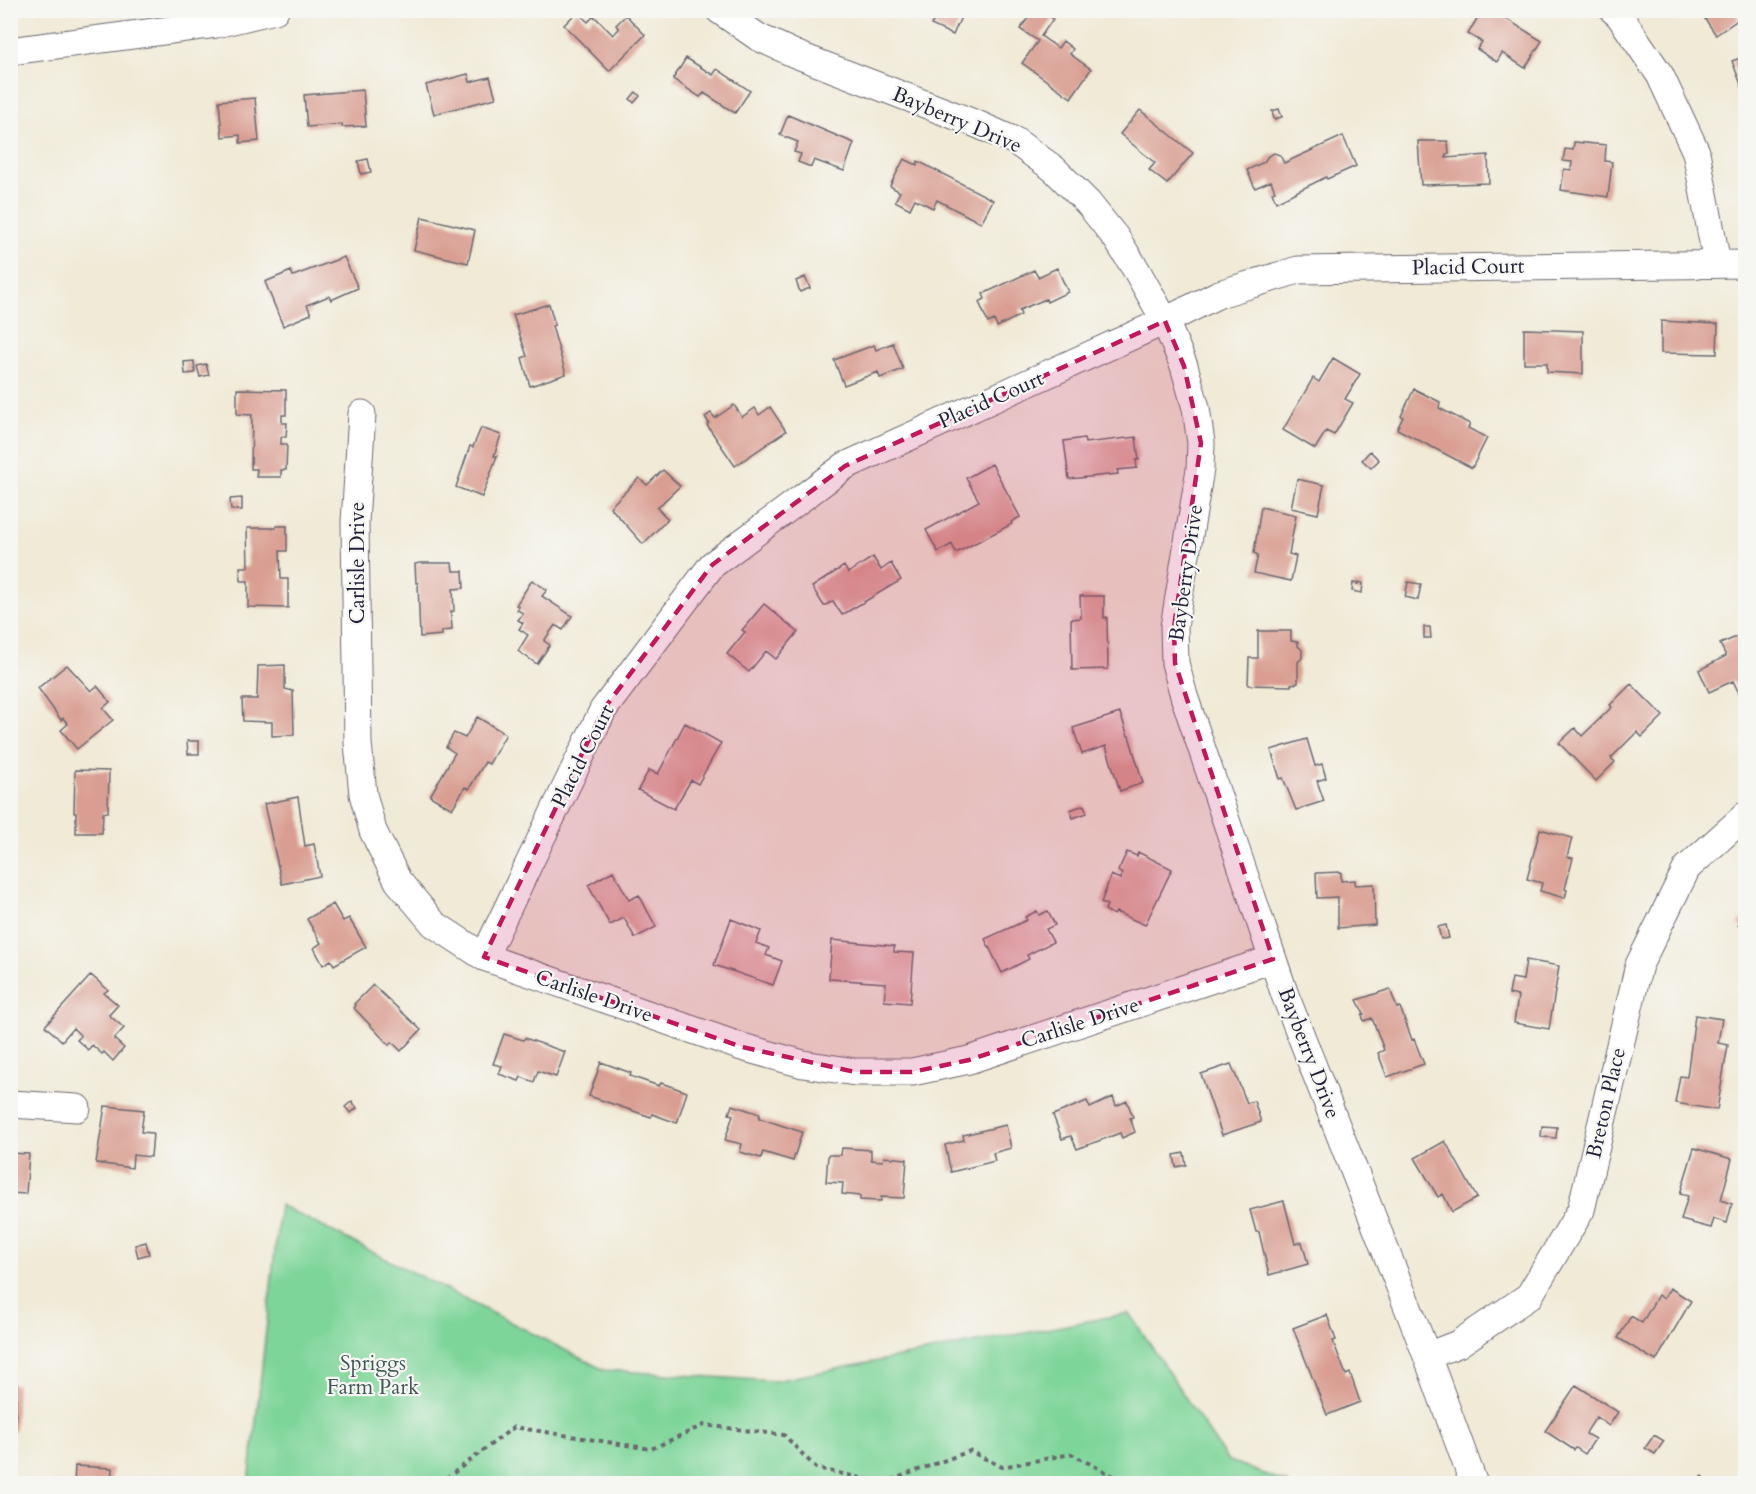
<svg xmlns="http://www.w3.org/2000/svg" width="1756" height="1494" font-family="Cardo,serif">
	<rect width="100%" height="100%" fill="#f6f6f2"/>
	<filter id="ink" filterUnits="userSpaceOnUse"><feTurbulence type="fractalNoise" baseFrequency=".0167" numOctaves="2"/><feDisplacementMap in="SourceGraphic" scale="12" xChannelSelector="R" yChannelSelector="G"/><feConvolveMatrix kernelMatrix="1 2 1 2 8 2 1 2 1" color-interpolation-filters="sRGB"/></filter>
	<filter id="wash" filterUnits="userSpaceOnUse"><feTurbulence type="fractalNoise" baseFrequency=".008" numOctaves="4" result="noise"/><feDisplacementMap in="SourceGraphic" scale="24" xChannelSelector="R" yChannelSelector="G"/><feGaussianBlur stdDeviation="1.35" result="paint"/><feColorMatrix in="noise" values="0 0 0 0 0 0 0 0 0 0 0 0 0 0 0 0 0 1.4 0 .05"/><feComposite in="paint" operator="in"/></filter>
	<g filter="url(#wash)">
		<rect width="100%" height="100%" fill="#f0ead6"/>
		<path fill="#7ed599" stroke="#507c6a" stroke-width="1.5" d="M280,1205L604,1370L774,1381L1129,1313L1227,1460L1288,1483H249Z"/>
		<g id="blocks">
			<path fill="#d99e91" d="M913,10H964L953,35L931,25L934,20Z
				M1034,10H1040L1053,19L1041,36L1058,48L1063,41L1073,49L1070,54L1091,69L1071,98L1022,63L1038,41L1020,29Z
				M1482,10H1492L1542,41L1525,68L1502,53L1497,62L1477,49L1482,42L1468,34Z
				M1699,10H1733L1739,19L1716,35Z
				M577,12L588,22L594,16L613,35L619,29L616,25L626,15L645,35L609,71L564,25Z
				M1746,56V95H1745L1732,61Z
				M686,58L713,75L717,69L750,91L735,113L704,93L700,97L673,79Z
				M468,74L470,82L490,77L496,98L434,114L426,85Z
				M363,90L366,126L342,127V124L307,127L304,95Z
				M636,92L640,96L634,103L630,99Z
				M255,98L259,141L240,143V135L222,137L219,101Z
				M1279,109L1282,117L1274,119L1272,111Z
				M1140,110L1193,153L1167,184L1149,170L1155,163L1120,134Z
				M788,115L854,143L844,171L814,160L811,167L798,162L801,154L794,152L798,142L780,135Z
				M1343,136L1356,166L1327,179L1326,177L1276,202L1272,192L1275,191L1271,181L1255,188L1247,170L1264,162L1268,156L1274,153L1280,155L1284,163Z
				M1418,141H1448L1449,154H1446V158L1488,155L1489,183L1421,185Z
				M1574,142L1606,145L1605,161L1612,162L1608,197L1561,190L1564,169L1571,170L1572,162L1563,161L1565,149L1573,150Z
				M368,159L371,172L361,174L358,161Z
				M904,159L917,165L918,161L993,200L981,223L937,200L933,208L915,199L910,209L895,201L900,192L890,186Z
				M422,217L475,230L468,263L414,250Z
				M344,257L358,288L331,300L329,296L307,305L311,314L283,326L265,282L291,271L293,276Z
				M1057,268L1068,292L1047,302L1046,299L1019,310L1021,315L997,327L994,320L988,323L979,302L985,299L983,294L1034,270L1038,277Z
				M805,277L810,288L800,292L796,281Z
				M549,304L555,325L552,326L566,374L530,386L522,358L527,356L513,315Z
				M1661,321L1718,324L1717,354L1661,353Z
				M1524,329L1583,331V374L1547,372V363H1524Z
				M893,343L903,369L880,378L878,372L844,385L834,360L874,345L876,350Z
				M1333,358L1360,374L1345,399L1353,403L1334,435L1326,431L1315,449L1283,430L1313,378L1319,382Z
				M194,361L195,373L185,374L184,362Z
				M206,364L209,375L200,377L197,366Z
				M237,389L286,390V415H282V423H287L286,437H281V444H287L286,470H281V477H256L257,469H251L252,415L237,414Z
				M1414,389L1440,402L1439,408L1470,424L1468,428L1487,438L1472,468L1397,429L1403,417L1401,416Z
				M734,405L742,417L755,408L759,415L770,407L786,431L735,466L707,425L709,423L705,417L711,413L715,418Z
				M481,428L501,435L494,456H497L482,497L456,487L470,446L473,447Z
				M1136,437L1139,460H1136L1137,468L1117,470L1118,474L1069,479L1064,441L1084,438L1085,443Z
				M1370,451L1379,460L1371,468L1362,460Z
				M992,464L1020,517L1011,522L1012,524L956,553L952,544L938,552L926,530L979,501L966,478Z
				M663,470L680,486L657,508L668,519L643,544L610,507L639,478L647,485Z
				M1297,479L1324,485L1318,514L1291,508Z
				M242,498V510H231L230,499Z
				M1261,507L1296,515L1289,554L1296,556L1291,581L1254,573L1258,555L1254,553Z
				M276,526H287V551H280L281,579H288V608L248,607V581H241L240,567H248L247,528H276Z
				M873,557L881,570L891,563L901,580L842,615L833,601L824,606L812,587L844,566L848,573Z
				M420,563H452L453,571H463L464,588L453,589L454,611L451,612L452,630L442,631V635L420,637L418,583H416L415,564Z
				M532,580L547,590L542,596L572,616L563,630L555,625L544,641L550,645L537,664L518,651L528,635L519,629L523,623L518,620L523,613L517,610L519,607L516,605Z
				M1358,582L1363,583L1362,593L1352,591L1353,583L1358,584Z
				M1408,582L1421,584L1418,600L1405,597Z
				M1080,596H1104V618L1107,617L1108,669L1072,670L1071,619L1081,618Z
				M764,604L798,632L776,659L766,651L749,672L727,654L745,632L742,630Z
				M1424,627H1430L1431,638H1424Z
				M1258,631H1291V641L1298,642V646L1302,650V658L1298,662V683L1291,684V686L1248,685L1249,658H1258Z
				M1741,635L1746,646V695L1741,697L1733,681L1709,692L1699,670L1726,656L1720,644Z
				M67,665L91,691L97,686L98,687L110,702L103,708L113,720L77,749L61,730L68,724L63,718L61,720L38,688Z
				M285,665V689L293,691L294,735L272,736V722L243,721L242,699H257L258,666Z
				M1631,684L1663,716L1642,737L1637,732L1611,758L1615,762L1596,781L1559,743L1575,728L1582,736L1612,707L1610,705Z
				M1120,713L1128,736H1129L1143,783L1120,791L1106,746L1082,754L1073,728Z
				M477,717L506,734L489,764L485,762L469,789L465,787L452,809L430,796L455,753L446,747L454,733L465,738Z
				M685,723L721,743L698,784L691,780L674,809L638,790L649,770L658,774Z
				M1307,739L1315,766L1322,764L1326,778L1317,781L1324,801L1296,810L1283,778L1280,779L1271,750Z
				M187,741H199V754H188Z
				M75,770L109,771L108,812L103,813L102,833H76V813H74Z
				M298,797L305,846L314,844L320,876L282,884L264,804Z
				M1084,805L1087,813L1073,818L1070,810Z
				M1540,829L1572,838L1567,857L1573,858L1565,889L1567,890L1565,898L1540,891L1542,883L1527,879Z
				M1127,852L1137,856L1138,852L1172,869L1145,925L1116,912L1114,915L1105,910L1107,905L1101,903L1111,875L1120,879L1122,874L1118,871Z
				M613,871L629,900L639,895L656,927L635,938L624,918L610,925L588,885Z
				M1341,872V881L1355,880V885L1374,884L1375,925L1338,928V897L1317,898L1316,873Z
				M333,904L343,921L349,918L366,947L334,965L331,960L323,965L314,948L321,943L307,919Z
				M1037,911L1039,915L1048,911L1055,925L1046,929L1053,942L1027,955L1029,959L1002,973L985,939L1027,920L1025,917Z
				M1746,915V930L1738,925Z
				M731,919L761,931L756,943L769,948L766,955L782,961L773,985L714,965Z
				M1446,925L1449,938L1441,939L1438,927Z
				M832,940L894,946V952L914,953L910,1003L884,1001L886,983L829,979Z
				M1526,960L1559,966L1549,1029L1514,1023L1518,996L1509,994L1512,978L1523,980Z
				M91,975L108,990L104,993L118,1005L109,1015L124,1028L114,1039L124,1048L113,1061L104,1052L102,1054L92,1045L88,1050L86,1048L77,1040L81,1036L73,1028L62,1041L45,1026Z
				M373,985L421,1030L401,1051L392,1042L389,1045L354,1008L356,1006L354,1004Z
				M1390,989L1397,1008L1400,1007L1412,1040L1414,1039L1424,1064L1387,1077L1378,1053L1384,1050L1372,1018L1364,1021L1362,1015L1364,1014L1357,1000Z
				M1695,1015L1722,1019L1718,1043L1728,1045L1717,1110L1675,1103L1680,1076L1687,1077Z
				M504,1034L523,1040L525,1038L565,1052L556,1077L538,1071L534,1082L521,1077L519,1081L499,1074L502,1066L493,1064Z
				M601,1062L631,1073L630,1076L659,1086L661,1083L687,1092L677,1123L652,1114L651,1117L589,1096Z
				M1231,1064L1247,1103L1254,1101L1261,1122L1222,1135L1201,1074Z
				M1113,1097L1116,1106L1127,1101L1133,1117L1130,1118L1135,1132L1122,1138L1120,1133L1077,1149L1071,1136L1062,1139L1053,1115L1087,1101L1090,1108Z
				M352,1101L357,1108L351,1113L345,1107Z
				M732,1105L760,1114L759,1118L802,1132L793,1161L763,1152L761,1158L740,1152L742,1144L725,1140L733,1115L729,1114Z
				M105,1106L144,1110L141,1132L153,1133L151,1157L133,1155L132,1168L96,1163Z
				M1006,1125L1011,1148L993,1153L995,1161L951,1172L945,1145L964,1140L963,1135Z
				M1542,1126L1557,1127L1556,1138L1541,1137Z
				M1445,1141L1477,1198L1452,1212L1443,1194L1438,1197L1415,1158Z
				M842,1148L871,1150V1160L883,1161L884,1157L907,1159L904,1198L881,1197V1201L860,1200V1196L842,1194L843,1183L826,1182L828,1155H841Z
				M1694,1148L1732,1159L1721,1200L1732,1204L1727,1223L1714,1219L1711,1228L1681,1220L1688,1196L1680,1194Z
				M10,1153L29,1154L26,1194L10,1193Z
				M1184,1153L1186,1165L1176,1167L1174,1155Z
				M1284,1201L1295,1244L1302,1242L1308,1264L1269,1275L1259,1232H1256L1250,1210Z
				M146,1242L149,1254L138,1257L135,1245Z
				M1670,1288L1691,1301L1656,1361L1618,1338L1631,1316L1642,1323L1658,1295L1664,1299Z
				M1327,1315L1336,1340L1333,1341L1346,1375L1350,1373L1360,1402L1327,1415L1293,1328Z
				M10,1384H17L15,1432H10Z
				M1576,1385L1618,1412L1609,1426L1596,1417L1587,1431L1586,1434L1595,1439L1585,1454L1576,1448L1574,1450L1545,1431Z
				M1654,1435L1664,1441L1655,1454L1645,1448Z
				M75,1466L112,1468L111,1484H74Z
				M1702,1476L1709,1484H1694Z"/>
		</g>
	</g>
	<g filter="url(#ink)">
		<use href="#blocks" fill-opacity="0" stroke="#6a6871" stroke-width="1.5"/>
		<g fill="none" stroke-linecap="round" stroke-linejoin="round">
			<defs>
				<path id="minor" d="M719,10L758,37L795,54L979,125L1015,141L1054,169L1088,203L1116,238L1137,271L1165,321L1184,366L1196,408L1201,443L1200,469L1174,627L1175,663L1184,696L1285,995L1427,1356L1474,1484
					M1613,10L1619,15L1660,75L1696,152L1717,263
					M10,51L216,24L275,10
					M362,414L355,522L358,743L363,794L373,831L398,881L434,924L484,957L742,1047L803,1064L855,1072H912L969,1060L1273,959
					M484,957L603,710L712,565L845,466L1165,321L1219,294L1298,270L1746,264
					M10,1104L77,1108
					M1427,1356L1458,1344L1529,1296L1581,1210L1639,965L1687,868L1746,815"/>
			</defs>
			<use href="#minor" stroke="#6a6871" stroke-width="29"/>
			<path stroke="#6a6871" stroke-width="4" stroke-dasharray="4.5 4.5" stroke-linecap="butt" d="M439,1484L514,1427L651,1449L704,1425L784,1435L816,1468L883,1483L970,1451L1002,1467L1071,1454L1129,1484"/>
			<use href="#minor" stroke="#fff" stroke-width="27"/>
		</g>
	</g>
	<path fill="#c2185b" fill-opacity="0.2" stroke="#c2185b" stroke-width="4.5" stroke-dasharray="12 8" stroke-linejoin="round" d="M1165,321L1184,366L1201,443L1174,627L1175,663L1273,959L969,1060L912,1072H855L742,1047L484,957L603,710L712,565L845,466Z"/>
	<g text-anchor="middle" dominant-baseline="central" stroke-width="4.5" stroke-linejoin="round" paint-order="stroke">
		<g font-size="21" fill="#22223b" stroke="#f6f6f2">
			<text transform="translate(957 120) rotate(23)">Bayberry Drive</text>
			<text transform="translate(1468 267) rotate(-1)">Placid Court</text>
			<text transform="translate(991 400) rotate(-24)">Placid Court</text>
			<text transform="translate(357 563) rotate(-90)">Carlisle Drive</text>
			<text transform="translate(1186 573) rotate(-82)">Bayberry Drive</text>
			<text transform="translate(583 756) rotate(-63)">Placid Court</text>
			<text transform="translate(594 996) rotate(19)">Carlisle Drive</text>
			<text transform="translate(1080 1023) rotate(-18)">Carlisle Drive</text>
			<text transform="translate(1309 1053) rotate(69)">Bayberry Drive</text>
			<text transform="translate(1606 1103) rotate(-77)">Breton Place</text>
		</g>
		<g font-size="21" fill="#3e5857" stroke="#f6f6f2">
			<text x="373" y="1363">Spriggs<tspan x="373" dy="24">Farm Park</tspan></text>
		</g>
	</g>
	<rect width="1756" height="1494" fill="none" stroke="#f6f6f2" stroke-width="36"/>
</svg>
